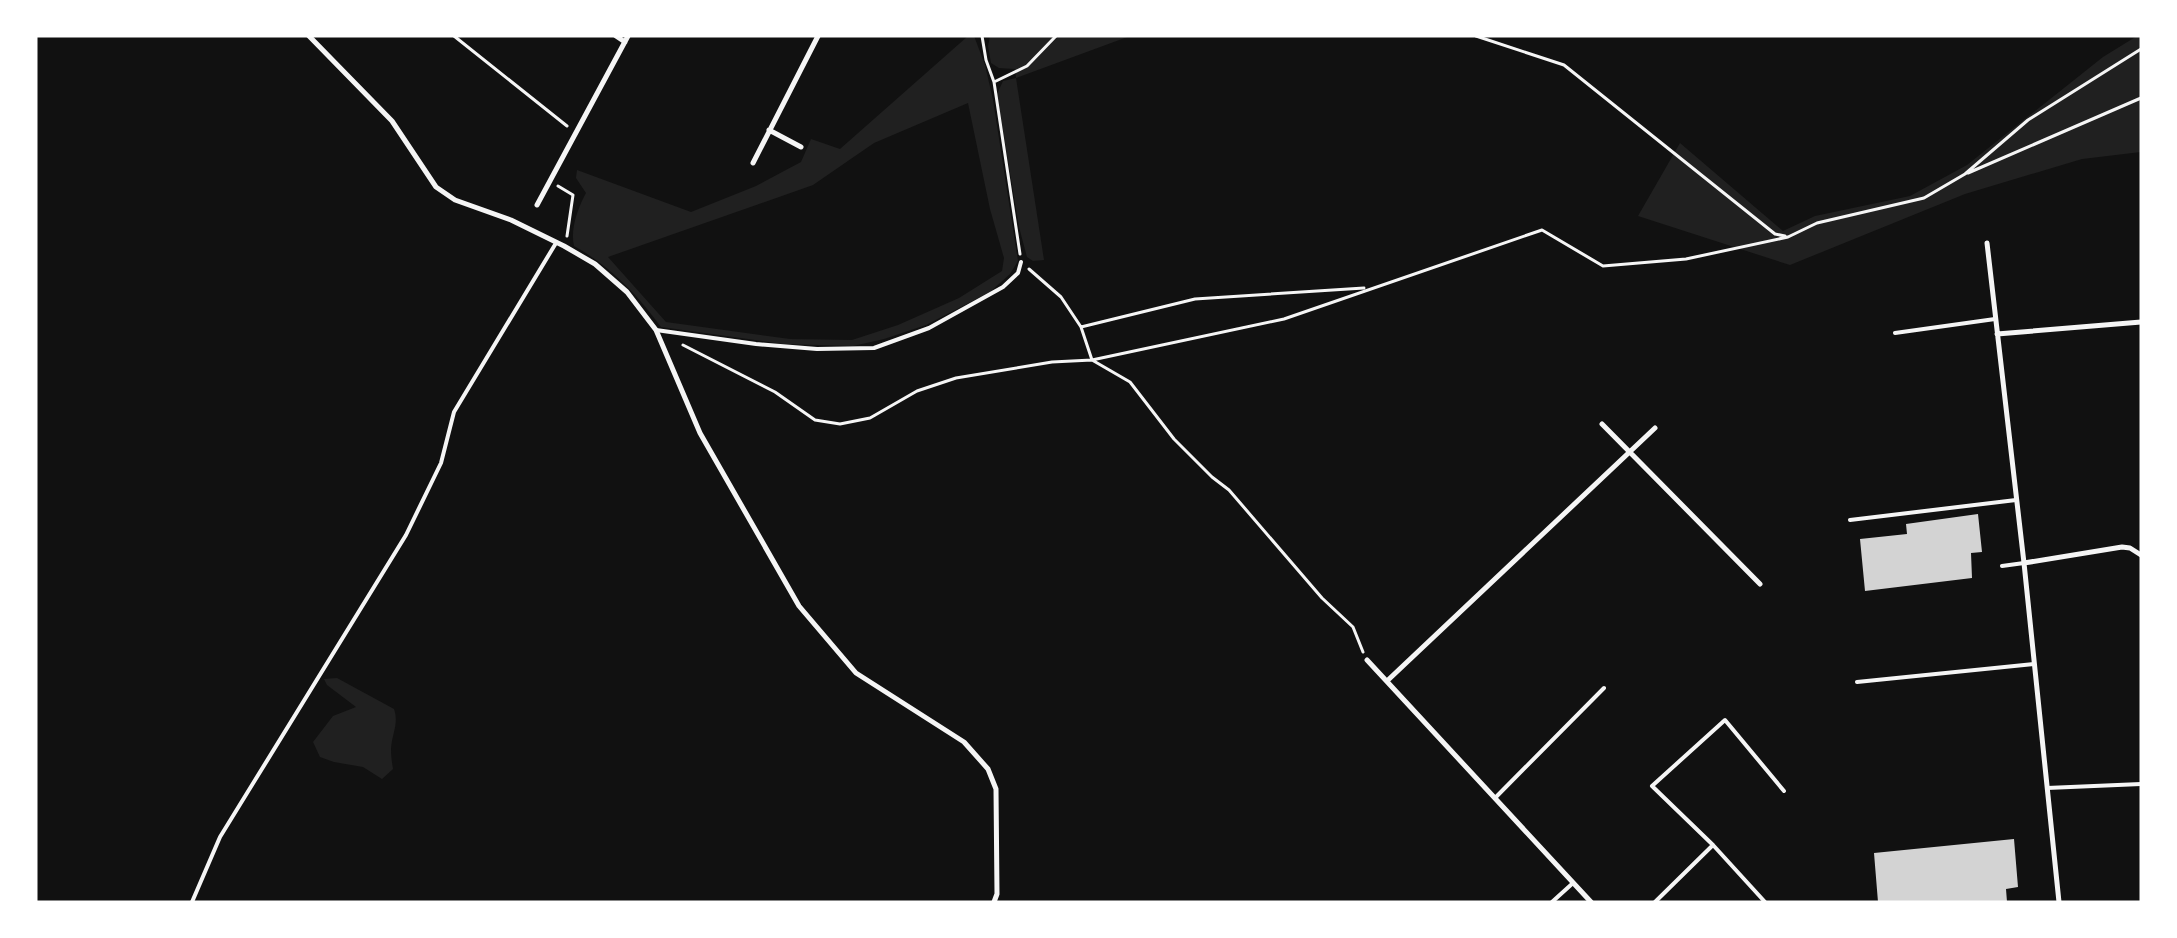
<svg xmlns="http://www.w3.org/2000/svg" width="2177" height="938" font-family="Signika,sans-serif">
	<rect width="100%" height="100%" fill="#111"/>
	<path fill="#202020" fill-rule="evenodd" d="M968,36H974L985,65L993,100L1018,261L1010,274L990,292L926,325L884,339L853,346L783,344L661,327C637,294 610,266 574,246C570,229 578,208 586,193L576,178L577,170L691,212L756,186L801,162L811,139L840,149ZM968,103L990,209L1004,258L1002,271L959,298L898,325L852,340L790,339L666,322L608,257L813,185L874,143Z
		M990,36H1130L1016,78L1044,260L1033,261L1027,257L1019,227L997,94L1003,81L1016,78L1015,69L999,68L991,63L988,46Z
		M2137,36H2141V152L2082,159L1965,194L1790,265L1638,216L1680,143L1783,231L1815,216L1910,196L1967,165L2103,57Z
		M337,678L394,709C399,724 392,733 391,749C391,756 392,763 393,769L382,779L363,767L334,762L320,757L313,742L333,716L356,707L327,685L324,679Z"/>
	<path fill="#d3d3d3" d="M1978,514L1982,552L1971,553L1972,578L1865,591L1860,539L1907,534L1906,524Z
		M2014,839L2018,887L2006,889L2007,902H1878L1874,853Z"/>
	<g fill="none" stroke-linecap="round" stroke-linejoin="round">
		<path stroke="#f5f5f5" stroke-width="3" d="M454,36L567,126
			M982,36L986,60L994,82
			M1476,36L1564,65L1775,234L1785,236
			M1968,173L2141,98
			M558,186L573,195L567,236
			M1020,254L994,82L1027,66L1056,36
			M1029,269L1061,297L1081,327L1092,360L1284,319L1542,230L1603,266L1686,259L1788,237L1817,223L1924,198L1965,174L2028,120L2141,49
			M1081,327L1195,299L1364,288
			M683,345L775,392L815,420L840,424L870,418L917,391L956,378L1052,362L1092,360L1130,382L1174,439L1212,477L1229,490L1322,598L1353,627L1363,652"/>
		<path stroke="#f5f5f5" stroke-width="4" d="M656,330L756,344L817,349L874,348L929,328L1003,287L1018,273L1021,262
			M1895,333L1995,319
			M1850,520L2016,500
			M2002,566L2024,563
			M1857,682L2034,664
			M2047,788L2141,784
			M1495,798L1604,688
			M1713,845L1765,902
			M192,902L220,837L406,535L441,463L454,412L556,243
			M1552,902L1573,883
			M1655,902L1713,845L1652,786L1725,720L1784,791"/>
		<path stroke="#f5f5f5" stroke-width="5" d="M309,36L392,121L436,187L455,200L511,220L564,246L595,264L627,292L656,330L700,433L799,606L856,673L964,742L988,769L996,789L997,894L994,902
			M616,36L625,42
			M769,130L801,147
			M753,163L818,36
			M537,205L628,36
			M1987,243L2024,563L2059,902
			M1997,334L2141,322
			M1602,424L1760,584
			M2024,563L2122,547L2130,548L2141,555
			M1367,660L1591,902
			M1387,681L1655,428"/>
	</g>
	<rect width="2177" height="938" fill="none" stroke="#ffffff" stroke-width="75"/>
</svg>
